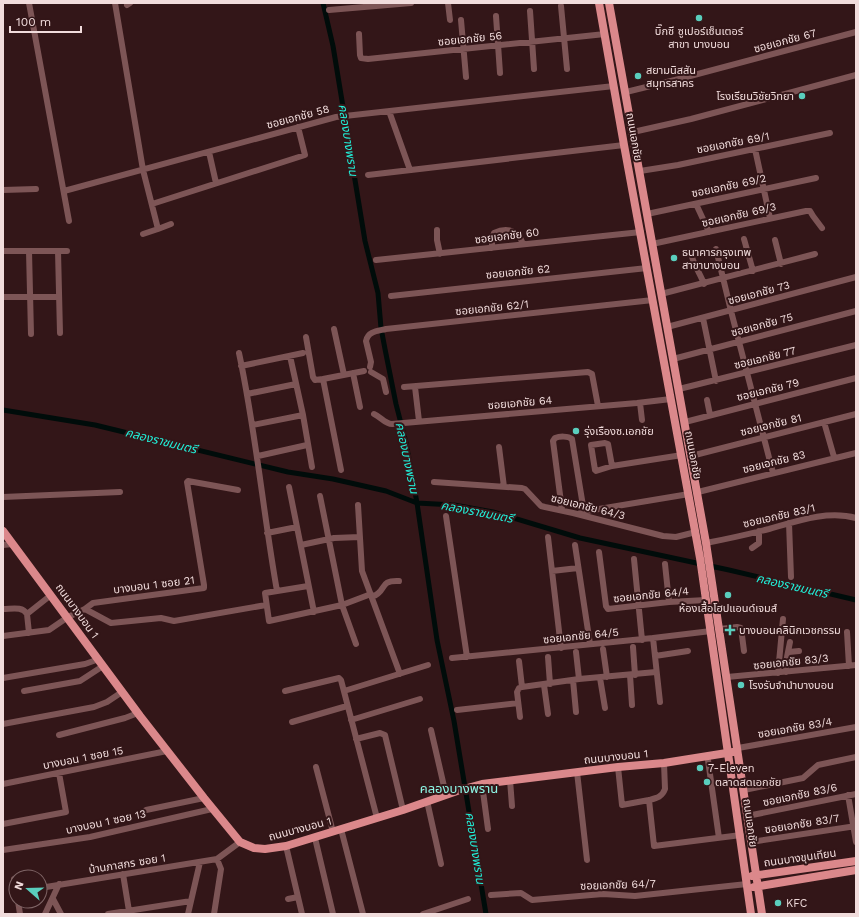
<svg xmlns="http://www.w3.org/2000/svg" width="859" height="917" font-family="'Work Sans','Noto Sans Thai',sans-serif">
	<rect width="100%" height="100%" fill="#331618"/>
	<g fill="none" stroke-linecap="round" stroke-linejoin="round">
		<path stroke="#000c0a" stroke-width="5" d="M323,3L333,46L365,241L378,293L381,328L385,349L396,404L406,443L417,503L437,640L454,721L486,914
			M3,410L95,425L288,472L333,479L386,491L417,503L454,505L493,512L580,538L729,570L856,600"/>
		<path stroke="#7d5556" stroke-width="6" d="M29,3L69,221
			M115,3L143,170L158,229L143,234
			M448,3L450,20
			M127,5L130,3
			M561,6L567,69
			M329,10L411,3
			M530,11L534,69
			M496,16L500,73
			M461,20L466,77
			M359,34L360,55L361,58L368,59L605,34
			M626,92L679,79L856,32
			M389,111L410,170
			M633,132L691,119L856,75
			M755,149L770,218
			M209,152L216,183
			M640,171L678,165L830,133
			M368,175L624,145
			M3,190L36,189
			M64,191L336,117L614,86
			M152,204L305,155L298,127
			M696,204L709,232
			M647,214L816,178
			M158,229L171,224
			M437,230V240L440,254
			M744,239L753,271
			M775,240L781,264
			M652,244L806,211H810L813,216L822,228
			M492,248V239L494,233C507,227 518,230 523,244
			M716,249L731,311L773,473
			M3,251H67
			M29,251L31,334
			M58,251L60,333
			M692,257C695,267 701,275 704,284
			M376,260L641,232
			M661,294L815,254
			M391,296L647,268
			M3,297H59
			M703,318L716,381
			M667,327L856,277
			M334,329L344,375
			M306,337L313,377L315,380L323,379L364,371
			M239,353C256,432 263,512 277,591
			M290,356L303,415
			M673,359L856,311
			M241,366L303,353
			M370,367L371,362L366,341C368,331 378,331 386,329L653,300
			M371,372L383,379L386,392
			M353,373L360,407
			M323,379L341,470
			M404,387L588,372L592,374L598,406
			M415,387L419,421
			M679,389L856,345
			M247,394L296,384
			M707,400L710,415
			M640,403L642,420
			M374,414C381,417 385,424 392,424L637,403L671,399
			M685,422L856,378
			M824,422L834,457
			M253,425L303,415L312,467
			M499,447L504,487
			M258,456L307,445
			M691,456L856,414
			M612,466L608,444L605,443L591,445L595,470L596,471L612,466L682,455
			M434,482L522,488L525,489L541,506L545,507L573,513L663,536L676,537L696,532
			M289,487L314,612
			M698,492L856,453
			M320,496L342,605L356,644
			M3,497L120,492
			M358,505L362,571L400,674
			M562,510L553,441L555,438C560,436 568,436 572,439L584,512
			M581,512L689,494
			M446,516L467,657
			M789,523L791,577
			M267,533L297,527
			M548,537L561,648
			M706,543C727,539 749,534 769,529C797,521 828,510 856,518
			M3,545L13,544
			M301,545L334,538L360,537
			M575,545L590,644
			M752,548L759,543V531
			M599,552L606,606L608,609L669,602L706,600
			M634,559L642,640
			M665,564L669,602
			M552,571L578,568
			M308,586L265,593L269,621L342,605L371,594
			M372,597C388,591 378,580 399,581
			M3,609C12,609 22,606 27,614L51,595
			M85,609L111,623L161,618L174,621L266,605
			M27,614L29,633
			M720,629L737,627L741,628L744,651
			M847,632L849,666
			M3,636L49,630L68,617L85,609L93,603L204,588V585L187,482L188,481L238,490
			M653,638L660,702
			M633,647L635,675
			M603,649L607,677
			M576,652L579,679
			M789,652L799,651
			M655,656L688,651
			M548,657L550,684
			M452,658L653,638L711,631
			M519,661L522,687L519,688L517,692L520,717
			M786,672C785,662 788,653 790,642
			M778,673L783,619
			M630,675L632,705
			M727,677L856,665
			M3,678L85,664L99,659
			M600,678L605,708
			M573,680L576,712
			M544,685L548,714
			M522,687L579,679L656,672
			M24,691L80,681L103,666
			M285,691L339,678L341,680L377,818
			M344,691L428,665
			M457,710L518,703
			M351,720L420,699
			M292,722L347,706
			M3,724L94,707L107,702L122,692
			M431,730L446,795
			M59,735L125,718L138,713
			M356,739L380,733L385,735L403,810
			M738,748L856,727
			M708,760L719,838
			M316,767L333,832
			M618,767L622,805L649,800L654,846L741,835
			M577,772L587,860
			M510,780L512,806
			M3,784L167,751
			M482,784L488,829
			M744,790L803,778L818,765L856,757
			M848,795L856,842
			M649,800C657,798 662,797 665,789L664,763
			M427,801L441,864
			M146,810L204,798
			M747,816L856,794
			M3,824L66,812L59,773
			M341,829L363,914
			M315,838L333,914
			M751,842L856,826
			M286,846L302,914
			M3,850L90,837L212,809
			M123,874L129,911
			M14,879L16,889
			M40,888L217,859L240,842
			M491,895L521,893L532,900L603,894L635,896L747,884
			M53,899L61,914
			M288,899L298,897
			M18,901L20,914
			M45,914L59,884
			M108,914L191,901
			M188,914L200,862
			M214,914L221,869L217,859
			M423,914L468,899"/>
		<path stroke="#db888b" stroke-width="8" d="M599,3L624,145L700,558L751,914
			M609,3L706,543L762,914
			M3,531L140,716L204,798L240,842L254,848L265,849L286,846L403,810L460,790L482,784L618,767L664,763L733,752
			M752,876L856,861
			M754,887L856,870"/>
	</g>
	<g fill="#5acebd" stroke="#331618" stroke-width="1.5">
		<circle cx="699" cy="18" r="4"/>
		<circle cx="638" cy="76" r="4"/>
		<circle cx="802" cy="96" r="4"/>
		<circle cx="674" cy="258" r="4"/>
		<circle cx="576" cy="431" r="4"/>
		<circle cx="728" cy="595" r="4"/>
		<path d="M728 624h4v4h4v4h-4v4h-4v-4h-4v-4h4z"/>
		<circle cx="741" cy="685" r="4"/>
		<circle cx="700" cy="768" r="4"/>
		<circle cx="707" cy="782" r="4"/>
		<circle cx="778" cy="903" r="4"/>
	</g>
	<g text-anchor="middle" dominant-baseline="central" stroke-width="4" stroke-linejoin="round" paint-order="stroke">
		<g font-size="11" fill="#f1dcdc" stroke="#331618" text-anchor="start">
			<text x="699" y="31" text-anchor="middle">บิ๊กซี ซูเปอร์เซ็นเตอร์<tspan x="699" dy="13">สาขา บางบอน</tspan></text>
			<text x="646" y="70">สยามนิสสัน<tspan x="646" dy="13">สมุทรสาคร</tspan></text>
			<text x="794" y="96" text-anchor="end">โรงเรียนวิชัยวิทยา</text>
			<text x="682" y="252">ธนาคารกรุงเทพ<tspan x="682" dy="13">สาขาบางบอน</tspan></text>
			<text x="584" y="431">รุ่งเรืองซ.เอกชัย</text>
			<text x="728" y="608" text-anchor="middle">ห้องเสื้อโฮปแอนด์เจมส์</text>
			<text x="739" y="630">บางบอนคลินิกเวชกรรม</text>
			<text x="749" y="685">โรงรับจำนำบางบอน</text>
			<text x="708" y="768">7-Eleven</text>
			<text x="715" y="782">ตลาดสดเอกชัย</text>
			<text x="786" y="903">KFC</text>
		</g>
		<g font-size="11" fill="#f1dcdc" stroke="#331618">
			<text transform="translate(470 39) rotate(-6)">ซอยเอกชัย 56</text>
			<text transform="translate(785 41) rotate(-15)">ซอยเอกชัย 67</text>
			<text transform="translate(298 117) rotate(-15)">ซอยเอกชัย 58</text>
			<text transform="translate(634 137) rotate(80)">ถนนเอกชัย</text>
			<text transform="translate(733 143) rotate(-11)">ซอยเอกชัย 69/1</text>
			<text transform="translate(729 186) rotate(-12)">ซอยเอกชัย 69/2</text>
			<text transform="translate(739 215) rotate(-13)">ซอยเอกชัย 69/3</text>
			<text transform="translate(507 236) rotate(-7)">ซอยเอกชัย 60</text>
			<text transform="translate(518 272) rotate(-6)">ซอยเอกชัย 62</text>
			<text transform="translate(759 293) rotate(-15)">ซอยเอกชัย 73</text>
			<text transform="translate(492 308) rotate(-6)">ซอยเอกชัย 62/1</text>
			<text transform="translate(762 325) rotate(-15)">ซอยเอกชัย 75</text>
			<text transform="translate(765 358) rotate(-14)">ซอยเอกชัย 77</text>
			<text transform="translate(768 390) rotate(-14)">ซอยเอกชัย 79</text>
			<text transform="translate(520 403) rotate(-5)">ซอยเอกชัย 64</text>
			<text transform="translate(771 425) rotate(-14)">ซอยเอกชัย 81</text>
			<text transform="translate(693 455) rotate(79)">ถนนเอกชัย</text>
			<text transform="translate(774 462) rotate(-14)">ซอยเอกชัย 83</text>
			<text transform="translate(588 507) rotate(14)">ซอยเอกชัย 64/3</text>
			<text transform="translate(779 516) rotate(-13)">ซอยเอกชัย 83/1</text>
			<text transform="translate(154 585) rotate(-7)">บางบอน 1 ซอย 21</text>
			<text transform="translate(651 595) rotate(-6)">ซอยเอกชัย 64/4</text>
			<text transform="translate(77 611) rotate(54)">ถนนบางบอน 1</text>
			<text transform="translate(581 636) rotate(-6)">ซอยเอกชัย 64/5</text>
			<text transform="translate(791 662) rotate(-6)">ซอยเอกชัย 83/3</text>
			<text transform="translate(795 728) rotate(-10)">ซอยเอกชัย 83/4</text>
			<text transform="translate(616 757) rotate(-6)">ถนนบางบอน 1</text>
			<text transform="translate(83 758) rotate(-11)">บางบอน 1 ซอย 15</text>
			<text transform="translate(800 795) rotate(-12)">ซอยเอกชัย 83/6</text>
			<text transform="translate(106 822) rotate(-12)">บางบอน 1 ซอย 13</text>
			<text transform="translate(750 823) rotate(82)">ถนนเอกชัย</text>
			<text transform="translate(802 824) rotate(-9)">ซอยเอกชัย 83/7</text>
			<text transform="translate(300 829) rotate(-15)">ถนนบางบอน 1</text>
			<text transform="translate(800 858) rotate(-8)">ถนนบางขุนเทียน</text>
			<text transform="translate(127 864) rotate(-9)">บ้านภาสกร ซอย 1</text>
			<text transform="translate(618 885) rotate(-2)">ซอยเอกชัย 64/7</text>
		</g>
		<g font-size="12" font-style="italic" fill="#21f1da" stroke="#331618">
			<text transform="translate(348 140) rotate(81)">คลองบางพราน</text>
			<text transform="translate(161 441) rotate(14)">คลองราชมนตรี</text>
			<text transform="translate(407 458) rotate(78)">คลองบางพราน</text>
			<text transform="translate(477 512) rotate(11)">คลองราชมนตรี</text>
			<text transform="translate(792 586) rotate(13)">คลองราชมนตรี</text>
			<text transform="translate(475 848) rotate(81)">คลองบางพราน</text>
		</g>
		<g font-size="13" fill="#8ef6e5" stroke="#331618">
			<text x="459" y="788">คลองบางพราน</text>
		</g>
	</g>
	<rect width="859" height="917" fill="none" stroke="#f1dcdc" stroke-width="8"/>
	<g transform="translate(28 889) rotate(290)"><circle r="19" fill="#331618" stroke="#7f6566"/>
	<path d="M0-3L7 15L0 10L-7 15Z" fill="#5acebd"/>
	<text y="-6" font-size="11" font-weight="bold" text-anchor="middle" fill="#f1dcdc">N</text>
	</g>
	<path d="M10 26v6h71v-6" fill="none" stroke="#f1dcdc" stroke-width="2"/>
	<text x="16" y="26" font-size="12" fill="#f1dcdc" stroke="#331618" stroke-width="3" paint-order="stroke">100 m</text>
</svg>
